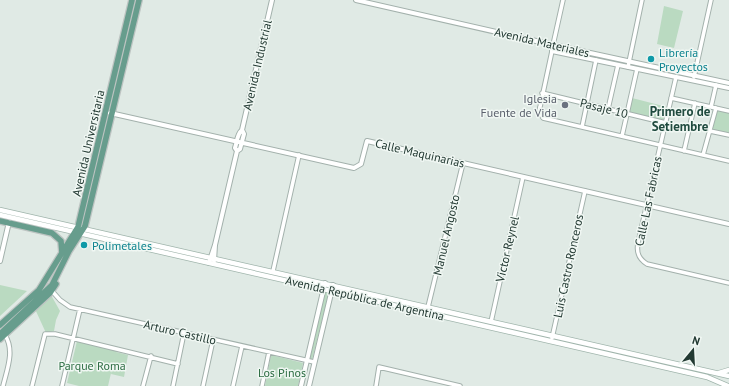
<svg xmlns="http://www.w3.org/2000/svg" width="729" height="386" font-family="'PT Sans',sans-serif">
	<rect width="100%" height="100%" fill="#e0eae5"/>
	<path fill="#badac1" d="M664,6L683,11L674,48L657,44Z
		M559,47L628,62L627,64L558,50Z
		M632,98L667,107L663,121L628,113Z
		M717,110L729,113V134L712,130Z
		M0,285L27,291L0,316Z
		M324,292H329L312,360L309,359Z
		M51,295L60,311L56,320L54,331L46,333L35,309Z
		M77,341L116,350V352L128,355L124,377L111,374L115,356L108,386H79L67,383Z
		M271,355L303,363L298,386H265Z"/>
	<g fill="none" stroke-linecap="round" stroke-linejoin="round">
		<defs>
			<path id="minor" d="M553,45L563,0
				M552,51L540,107L539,111L543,118L729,161
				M628,67L642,0
				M676,77L638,243C636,253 639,259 647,264L729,283
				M694,77L711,0
				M542,93L666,123
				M671,98L729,111
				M711,107L716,85
				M608,109L618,65
				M582,127L596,60
				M710,131L729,135
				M622,136L637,69
				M684,151L695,103
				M703,155L716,108
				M273,271L299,155
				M52,291L60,300L70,307L314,362
				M428,307L463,163
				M491,322L523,177
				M552,338L585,191
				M3,386C7,369 15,351 5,335
				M32,386L45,334H55L178,364
				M62,386L80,309
				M143,386L151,356
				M173,386L184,333
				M203,386L213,340
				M233,386L242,346
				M262,386L269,352
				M376,386L379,367L460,386"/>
			<path id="tertiary" d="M356,0L558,46L729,83
				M553,45L552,51L729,88
				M110,113L354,168L361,164L367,141L729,224
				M237,151L235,148C237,142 237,134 242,130
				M0,261L9,222
				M214,261L215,245
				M209,263L215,245L237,151L240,149L244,134L242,130L272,0
				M301,386L325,283
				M309,386L333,285"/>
			<path id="secondary" d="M0,210L729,376
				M0,215L707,377L728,386
				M719,373L729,370"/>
			<path id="primary" d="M0,221L52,233L61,241L62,253
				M0,325L39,290L78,227L132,0
				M0,334L52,285L69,251L85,226L139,0
				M0,339L50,293L56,284"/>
		</defs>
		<use href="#minor" stroke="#a3b1ac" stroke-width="5.5"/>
		<use href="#tertiary" stroke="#a3b1ac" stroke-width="6"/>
		<use href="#secondary" stroke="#a0b5ac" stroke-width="6"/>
		<use href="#primary" stroke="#bdc4c2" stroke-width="8"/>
		<use href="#minor" stroke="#fff" stroke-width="3.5"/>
		<use href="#tertiary" stroke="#fff" stroke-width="4"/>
		<use href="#secondary" stroke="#fff" stroke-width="4.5"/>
		<use href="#primary" stroke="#679d8d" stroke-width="5.5"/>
	</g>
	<g fill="#0f9aa8" stroke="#f0f7f3" stroke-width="1.5">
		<circle cx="651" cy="59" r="4"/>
		<circle cx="84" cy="245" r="4"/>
	</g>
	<circle fill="#6b7280" stroke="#f0f7f3" stroke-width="1.5" cx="565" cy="105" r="4"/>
	<g text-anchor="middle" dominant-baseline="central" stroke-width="3" stroke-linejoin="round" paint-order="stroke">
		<g font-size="12" fill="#223932" stroke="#f0f7f3">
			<text transform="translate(542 42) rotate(13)">Avenida Materiales</text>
			<text transform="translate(257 65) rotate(-77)">Avenida Industrial</text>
			<text transform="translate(604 108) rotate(14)">Pasaje 10</text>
			<text transform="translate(88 143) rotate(-77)">Avenida Universitaria</text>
			<text transform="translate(420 153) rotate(13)">Calle Maquinarias</text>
			<text transform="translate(648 201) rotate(-78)">Calle Las Fabricas</text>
			<text transform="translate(446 235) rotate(-77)">Manuel Angosto</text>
			<text transform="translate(507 249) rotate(-77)">Victor Reynel</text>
			<text transform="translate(568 266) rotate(-78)">Luis Castro Ronceros</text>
			<text transform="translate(365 298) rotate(13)">Avenida República de Argentina</text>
			<text transform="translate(180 332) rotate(13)">Arturo Castillo</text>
		</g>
		<g font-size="12" fill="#0d838f" stroke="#f0f7f3" text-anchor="start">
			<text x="659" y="52">Librería<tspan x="659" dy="14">Proyectos</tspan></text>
			<text x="92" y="245">Polimetales</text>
		</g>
		<g font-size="12" fill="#5b616d" stroke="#f0f7f3" text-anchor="end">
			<text x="557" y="98">Iglesia<tspan x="557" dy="14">Fuente de Vida</tspan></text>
		</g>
		<g font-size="12" fill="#2e6e44" stroke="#f0f7f3">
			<text x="92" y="365">Parque Roma</text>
			<text x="282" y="372">Los Pinos</text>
		</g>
		<g font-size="13" font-weight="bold" fill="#1f4a3e" stroke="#f0f7f3">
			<text x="680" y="111">Primero de<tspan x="680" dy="15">Setiembre</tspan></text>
		</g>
	</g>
	<g transform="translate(693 350) rotate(18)" stroke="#f0f7f3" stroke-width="3" paint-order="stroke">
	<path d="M0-3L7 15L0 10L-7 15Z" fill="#223932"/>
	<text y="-6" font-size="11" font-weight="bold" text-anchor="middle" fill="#223932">N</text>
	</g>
</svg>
